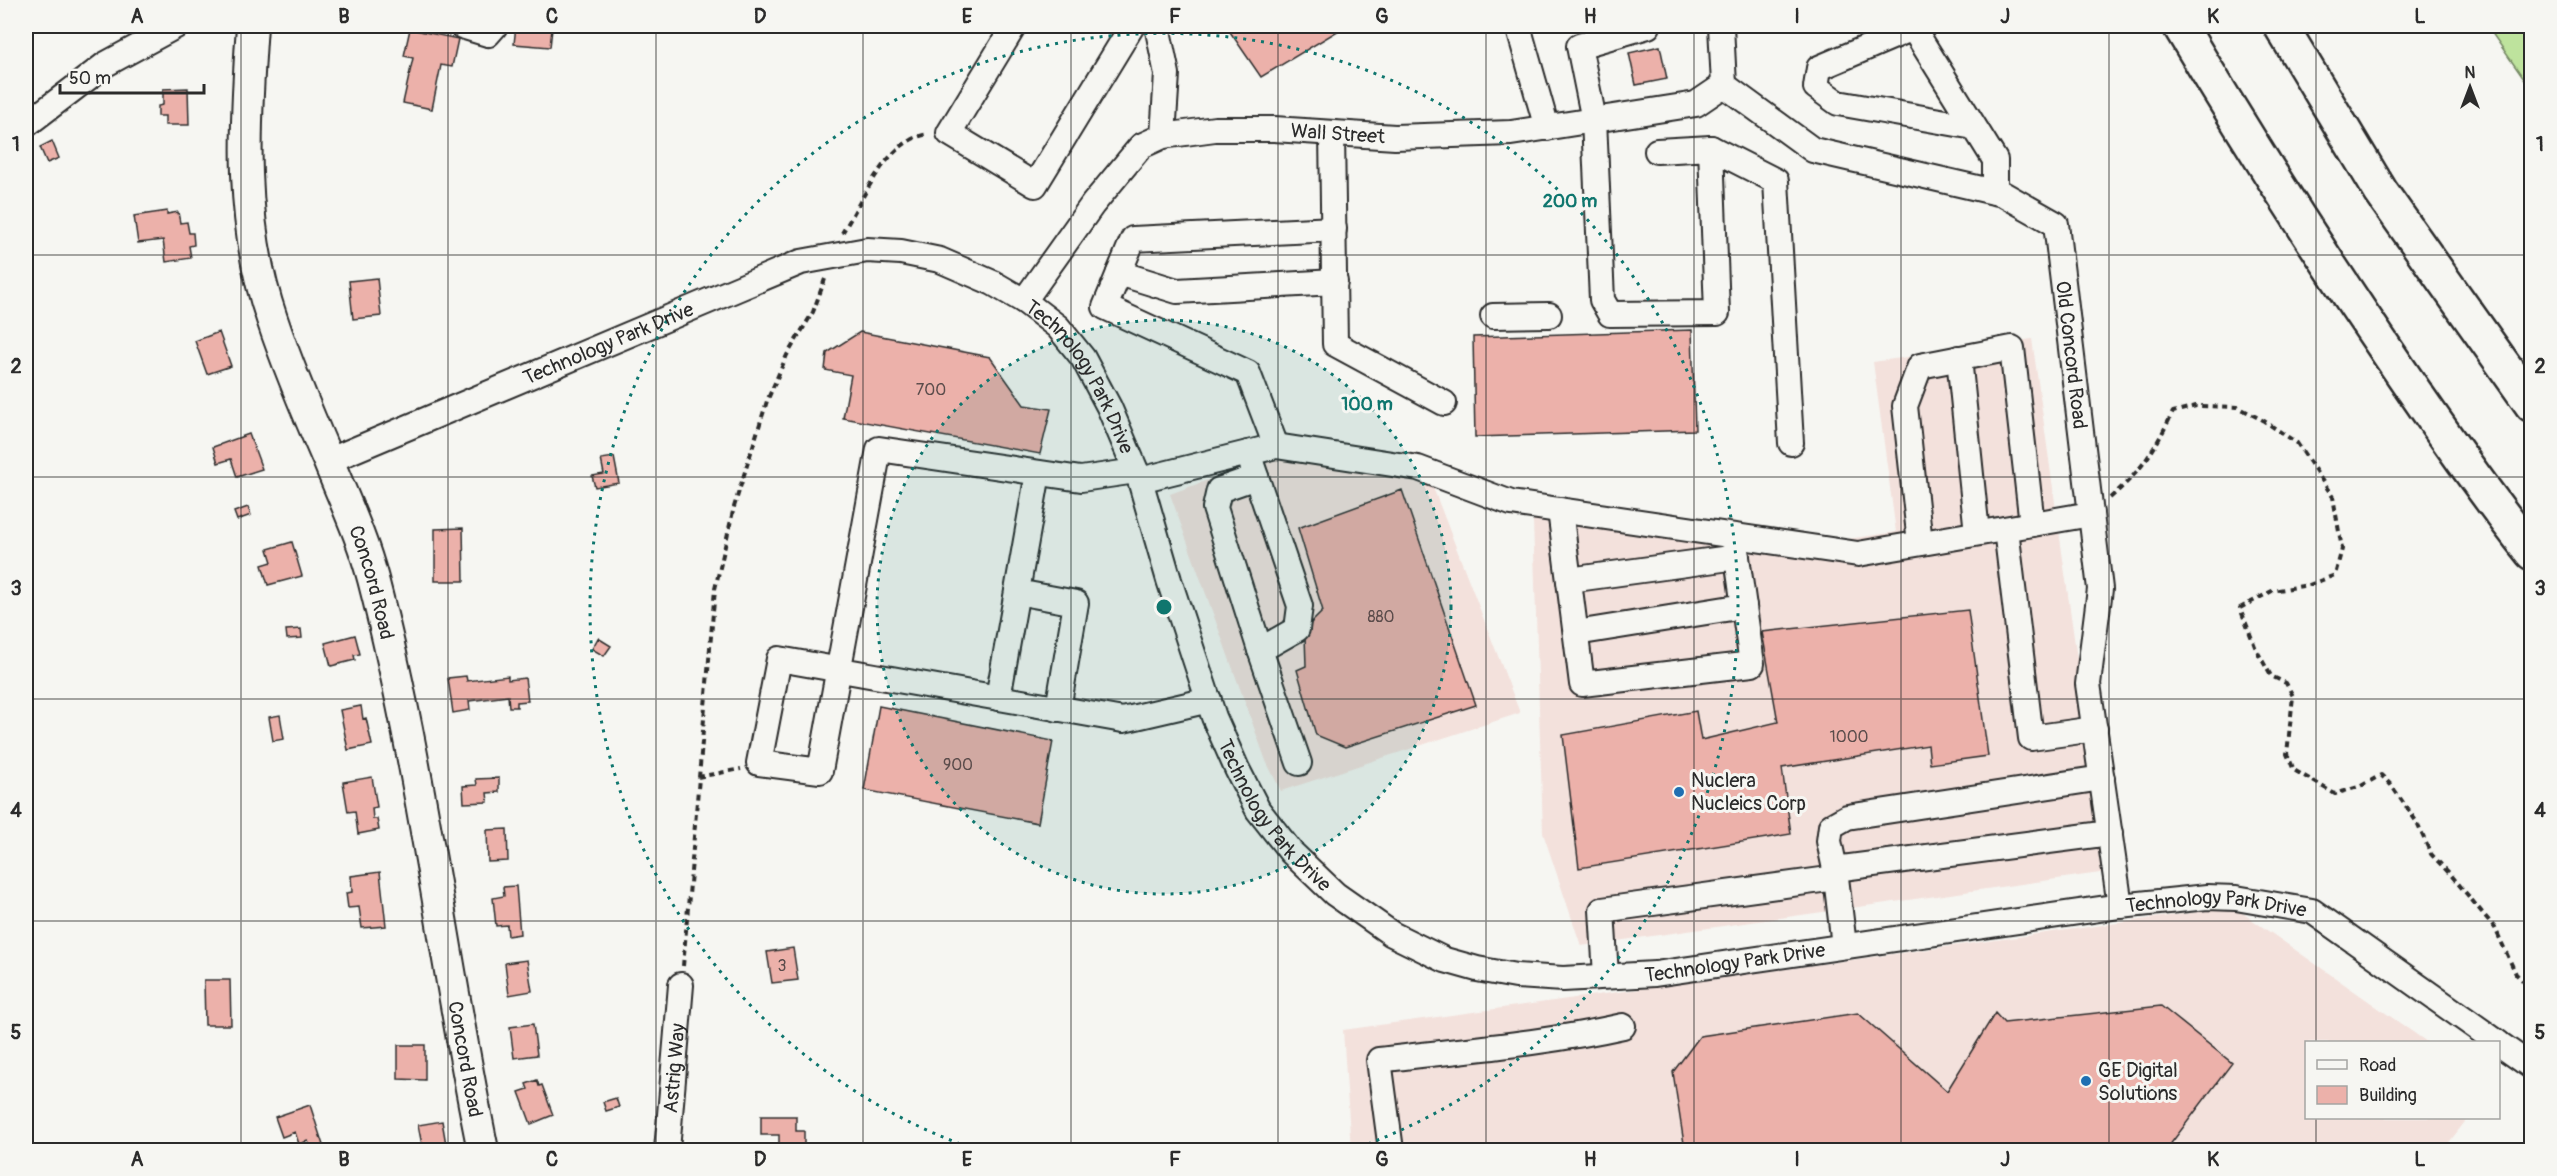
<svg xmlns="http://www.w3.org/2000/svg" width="2557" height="1176" font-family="Pangolin,sans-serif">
	<rect width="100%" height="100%" fill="#f6f6f2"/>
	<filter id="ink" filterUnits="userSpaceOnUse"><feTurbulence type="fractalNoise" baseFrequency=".0167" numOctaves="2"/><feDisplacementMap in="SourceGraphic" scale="12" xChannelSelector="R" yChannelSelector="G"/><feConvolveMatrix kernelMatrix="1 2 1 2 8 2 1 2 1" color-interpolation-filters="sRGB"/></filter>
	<g filter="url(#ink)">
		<path fill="#f3e1dc" d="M2032,339L2107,872L1581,946L1543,833L1533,521L1539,496L1833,541L1896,532L1873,362Z
			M1276,455L1427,472L1520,713L1281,791L1266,761L1170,494Z
			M2234,907L2427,1042H2306V1118H2468L2443,1150H1351L1343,1030Z"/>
		<path fill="#bee39d" stroke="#748764" stroke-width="1.5" d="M2487,26H2531V89Z"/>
		<path fill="#ecb1aa" stroke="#2b2b2b" stroke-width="1.5" d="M516,26L552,29L550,47L514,44Z
			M1226,26H1346L1261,77Z
			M410,29L458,39L452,67L441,65L432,109L403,103L413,58L404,56Z
			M1660,46L1667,79L1636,85L1629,53Z
			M188,88L189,125H165V116H158V106L163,105V89Z
			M52,141L59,158L47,163L40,147Z
			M167,211V214L178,212L180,223L187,222L189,233H193L194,245L189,246L191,258L166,262L163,240L138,243L134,216Z
			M377,278L381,316L353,319L349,281Z
			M1692,330L1695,430L1475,437L1473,337Z
			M219,332L231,366L207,374L195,341Z
			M860,332L990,357L1024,405L1051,409L1040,454L843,418L851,375L825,370L827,353Z
			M249,434L262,469L237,477L231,459L218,463L213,447Z
			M614,457L619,483L595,487L592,476L604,474L601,459Z
			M1402,490L1476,705L1345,747L1316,735L1297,670L1306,666L1305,636L1311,623L1323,611L1298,528Z
			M248,507L251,515L237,520L234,512Z
			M463,528L464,581H435V529Z
			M292,542L302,576L268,585L262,565L272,562L268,549Z
			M1968,610L1988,756L1930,764L1928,745L1782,768L1791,834L1579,868L1563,735L1696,711L1701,740L1778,722L1762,632Z
			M301,629L302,638L287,639L286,630Z
			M355,635L360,654L354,655L355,660L331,666L325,643Z
			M598,638L611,646L604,656L592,649Z
			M466,676L467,681L508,676V680L525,678L528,701L517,702V707H509L508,696L469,701L470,710L453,713L448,678Z
			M361,706L363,719L366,718L372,745L348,750L340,710Z
			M879,706L1053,741L1038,823L864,790Z
			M280,715L284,739L273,741L269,717Z
			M372,777L377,807L372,808L373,819H377L379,830L358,834L355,811L348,812L343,782Z
			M499,778V792L487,793L488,802L464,803L463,786L477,785L476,779Z
			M507,829L508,861L488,862L487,830Z
			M380,872L386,926L362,928L359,907L348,908L346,893L352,892L351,876Z
			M516,886L520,934L508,936L507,925L496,926L493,898L504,896L503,887Z
			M793,948L798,980L772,983L767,952Z
			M527,960L532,991L509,995L505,963Z
			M204,980H230L231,1025H205Z
			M2161,1006L2232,1063L2166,1150H1685L1673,1072L1700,1036L1858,1013L1947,1091L1995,1013L2004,1023Z
			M533,1024L537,1055L514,1058L510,1027Z
			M398,1045H425V1080L398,1079Z
			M537,1080L539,1086L542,1085L553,1115L531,1124L519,1092L528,1089L526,1084Z
			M616,1098L619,1107L606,1111L603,1102Z
			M310,1105L323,1145L311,1149L308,1141L299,1144L295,1132L282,1137L275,1117Z
			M761,1116H796V1131H804V1150H779V1135H761Z
			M442,1121L447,1150H423L418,1125Z"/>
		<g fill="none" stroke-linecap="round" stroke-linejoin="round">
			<defs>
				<g id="minor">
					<path d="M462,26L488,34L495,26"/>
					<path d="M1014,26L949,133L1035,185L1132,26"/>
					<path d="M1157,26L1167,74L1163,136"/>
					<path d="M1518,26L1547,128"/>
					<path d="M1648,26L1579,46L1594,120L1602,300L1610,314L1717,313L1711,148L1657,151"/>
					<path d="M1721,26L1724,85"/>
					<path id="s1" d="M1724,85L1813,150L2003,194L2056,224L2100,589L2088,684L2120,906"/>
					<path d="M26,125L106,64L176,26"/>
					<path d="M1974,127L1838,103L1816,87L1819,68L1913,28L1995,160V192"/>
					<path d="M1332,133L1335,344L1444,403"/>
					<path d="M1711,148L1776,181L1791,443"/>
					<path d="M1119,273L1177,291L1335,282"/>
					<path id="s2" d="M1024,301L1093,204L1141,146L1163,136L1215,129H1274L1395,137L1511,133L1696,104L1724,85"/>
					<path d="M1493,316L1549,315"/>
					<path d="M1959,358L1977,533"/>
					<path d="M1276,446L1248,373L1105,307L1133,239L1334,229"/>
					<path d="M1248,453L1300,606L1297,629L1260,650L1299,763"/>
					<path id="s3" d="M328,461L801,262L867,250L901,252L940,260L993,283L1024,301L1058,327L1083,358L1109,407L1140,480L1169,580L1214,717L1237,769L1258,810L1291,852L1335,894L1392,934L1445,960L1477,969L1516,976L1563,979L1655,974L2120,906L2207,897L2236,898L2312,911L2497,1042"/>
					<path d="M1136,471L1081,479L879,449L820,771L759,763L779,659L1123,720L1209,700"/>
					<path d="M1256,477L1219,490L1215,508L1260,650"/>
					<path d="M1140,480L1276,446L1418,468L1511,503L1858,554L2091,514"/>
					<path d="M1560,510L1582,684L1752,664L1734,536"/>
					<path d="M2006,529L2031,738L2095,729"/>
					<path d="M1920,543L1905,406L1920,366L2012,348L2032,524"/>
					<path d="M1569,580L1737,557"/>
					<path d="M1017,592L1076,603L1058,709"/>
					<path d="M1576,633L1744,606"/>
					<path d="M998,698L1038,473"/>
					<path d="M2102,778L1847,817L1831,826L1829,841L1835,869L2110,833"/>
					<path d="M1835,869L1844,946"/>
					<path d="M1606,976L1602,910L1836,878"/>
					<path d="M2498,1043L2532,1067"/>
					<path id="s4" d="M667,1150L681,985"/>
					<path d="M1391,1150L1379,1060C1461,1050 1542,1044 1623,1026"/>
				</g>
				<g id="major">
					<path id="s5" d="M252,26C245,124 239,224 272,319C288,367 308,414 328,460C344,500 362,537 373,579C422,767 444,961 483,1150"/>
				</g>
				<path id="highway" d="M2180,26C2249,142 2322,257 2399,369C2442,432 2485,494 2532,553
					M2281,26L2381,192L2532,405"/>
			</defs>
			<use href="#minor" stroke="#2b2b2b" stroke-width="28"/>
			<use href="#major" stroke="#2b2b2b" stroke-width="34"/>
			<use href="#highway" stroke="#2b2b2b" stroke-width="38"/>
			<path stroke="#2b2b2b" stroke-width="4" stroke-dasharray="6 4.5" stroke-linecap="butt" d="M842,233C863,201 886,139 929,134
				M2110,498C2144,468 2153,452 2173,412L2196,406L2238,407L2264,421L2297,443L2333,497L2342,549L2335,575L2309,585L2272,591L2240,608L2256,649L2271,676L2286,683L2293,696L2287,754L2294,770L2335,794L2361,786L2381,775L2391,785L2416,821L2431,854L2451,875L2495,928L2516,974L2532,990
				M698,777L741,769
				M683,966L715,589L734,507L767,401L787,355L813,312L825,279"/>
			<use href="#minor" stroke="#f6f6f2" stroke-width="24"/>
			<use href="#major" stroke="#f6f6f2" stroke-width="30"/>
			<use href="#highway" stroke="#f6f6f2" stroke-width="33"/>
		</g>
	</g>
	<path fill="none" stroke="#2b2b2b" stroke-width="1.5" stroke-opacity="0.55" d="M241,26V1150M448,26V1150M656,26V1150M863,26V1150M1071,26V1150M1278,26V1150M1486,26V1150M1694,26V1150M1901,26V1150M2109,26V1150M2316,26V1042M26,255H2532M26,477H2532M26,699H2532M26,921H2532M2316,1118V1150"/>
	<circle cx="1164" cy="607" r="287" fill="#0f766e" fill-opacity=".12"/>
	<g fill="none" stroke="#0f766e" stroke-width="3" stroke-dasharray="3 6">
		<circle cx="1164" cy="607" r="287"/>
		<path d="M977 1150A574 574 0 1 1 1351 1150"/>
	</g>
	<g fill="#1f6fb2" stroke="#f6f6f2" stroke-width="2">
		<circle cx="1679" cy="792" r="6"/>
		<circle cx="2086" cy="1081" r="6"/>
	</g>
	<g text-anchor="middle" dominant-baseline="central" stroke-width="6" stroke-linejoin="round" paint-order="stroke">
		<g font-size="16" fill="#5b4c4b">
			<text x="931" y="390">700</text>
			<text x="1381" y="617">880</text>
			<text x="1849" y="737">1000</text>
			<text x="958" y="765">900</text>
			<text x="782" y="966">3</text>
		</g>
		<g font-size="20" fill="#2b2b2b" stroke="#f6f6f2">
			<text stroke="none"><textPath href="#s2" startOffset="394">Wall Street</textPath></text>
			<text stroke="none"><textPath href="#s3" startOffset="304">Technology Park Drive</textPath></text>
			<text stroke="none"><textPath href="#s1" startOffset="498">Old Concord Road</textPath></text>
			<text stroke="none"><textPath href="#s3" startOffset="844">Technology Park Drive</textPath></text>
			<text stroke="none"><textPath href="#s5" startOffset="578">Concord Road</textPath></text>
			<text stroke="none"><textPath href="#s3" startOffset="1330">Technology Park Drive</textPath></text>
			<text stroke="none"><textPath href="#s3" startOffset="2338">Technology Park Drive</textPath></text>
			<text stroke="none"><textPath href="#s3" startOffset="1852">Technology Park Drive</textPath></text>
			<text stroke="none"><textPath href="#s5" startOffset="1064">Concord Road</textPath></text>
			<text stroke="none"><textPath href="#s4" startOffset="82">Astrig Way</textPath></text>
		</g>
		<g font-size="20" fill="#2b2b2b" stroke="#f6f6f2" text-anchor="start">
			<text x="1691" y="780">Nuclera<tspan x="1691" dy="23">Nucleics Corp</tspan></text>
			<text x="2098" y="1070">GE Digital<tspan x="2098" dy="23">Solutions</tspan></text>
		</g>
	</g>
	<circle cx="1164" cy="607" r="9" fill="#0f766e" stroke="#f6f6f2" stroke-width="3"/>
	<g font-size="18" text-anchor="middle" font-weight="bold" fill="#0f766e" stroke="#f6f6f2" stroke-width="6" stroke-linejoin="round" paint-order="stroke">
		<text x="1570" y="207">200 m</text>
		<text x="1367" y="410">100 m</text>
	</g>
	<rect width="2557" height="1176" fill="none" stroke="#f6f6f2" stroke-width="66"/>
	<rect x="2305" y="1041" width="195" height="78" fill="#f6f6f2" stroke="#a5a5a2" stroke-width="1.5"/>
	<rect x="2317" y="1060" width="30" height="9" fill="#f6f6f2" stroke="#a5a5a2" stroke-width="1.5"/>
	<text x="2359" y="1071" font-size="18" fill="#2b2b2b">Road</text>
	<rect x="2317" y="1086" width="30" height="18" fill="#ecb1aa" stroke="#a5a5a2" stroke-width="1.5"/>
	<text x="2359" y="1101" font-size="18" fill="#2b2b2b">Building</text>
	<g transform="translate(2470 87)" stroke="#f6f6f2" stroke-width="4.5" paint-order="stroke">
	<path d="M0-4.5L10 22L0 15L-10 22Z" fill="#2b2b2b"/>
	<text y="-9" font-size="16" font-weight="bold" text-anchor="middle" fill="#2b2b2b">N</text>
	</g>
	<path d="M60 84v9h144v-9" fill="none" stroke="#2b2b2b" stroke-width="3"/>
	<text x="69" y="84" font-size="18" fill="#2b2b2b" stroke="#f6f6f2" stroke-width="4.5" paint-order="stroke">50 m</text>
	<rect x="33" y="33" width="2491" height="1110" fill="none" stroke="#2b2b2b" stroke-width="2"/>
	<g font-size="20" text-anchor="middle" font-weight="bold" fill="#2b2b2b">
		<text x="137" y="23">A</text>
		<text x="344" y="23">B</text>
		<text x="552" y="23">C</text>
		<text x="760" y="23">D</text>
		<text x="967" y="23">E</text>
		<text x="1175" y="23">F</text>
		<text x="1382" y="23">G</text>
		<text x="1590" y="23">H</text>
		<text x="1797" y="23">I</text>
		<text x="2005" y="23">J</text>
		<text x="2213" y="23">K</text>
		<text x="2420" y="23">L</text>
		<text x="16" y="151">1</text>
		<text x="2540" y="151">1</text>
		<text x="16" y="373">2</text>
		<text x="2540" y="373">2</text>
		<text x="16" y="595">3</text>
		<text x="2540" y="595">3</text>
		<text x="16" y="817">4</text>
		<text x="2540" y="817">4</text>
		<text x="16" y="1039">5</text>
		<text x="2540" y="1039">5</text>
		<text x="137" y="1166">A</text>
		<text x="344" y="1166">B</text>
		<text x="552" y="1166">C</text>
		<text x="760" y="1166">D</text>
		<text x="967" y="1166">E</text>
		<text x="1175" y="1166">F</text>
		<text x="1382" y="1166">G</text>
		<text x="1590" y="1166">H</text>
		<text x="1797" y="1166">I</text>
		<text x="2005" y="1166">J</text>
		<text x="2213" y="1166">K</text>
		<text x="2420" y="1166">L</text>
	</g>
</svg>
